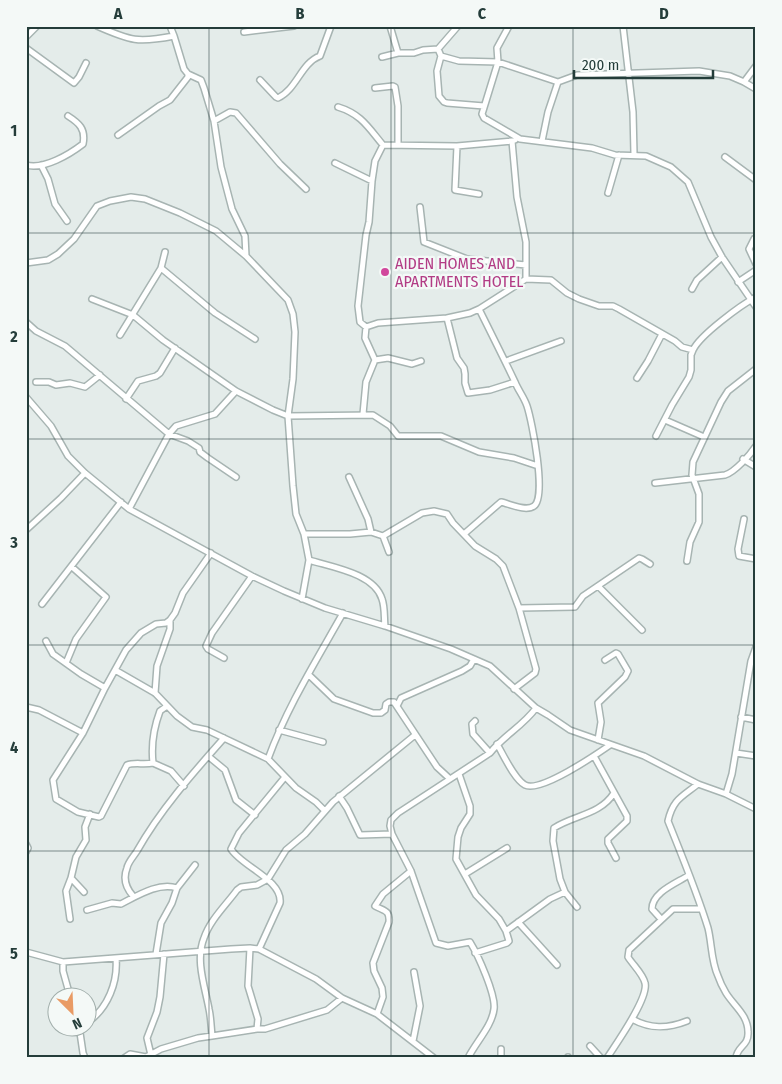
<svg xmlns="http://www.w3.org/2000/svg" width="782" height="1084" font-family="'Fira Sans Condensed',sans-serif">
	<rect width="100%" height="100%" fill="#e4ecea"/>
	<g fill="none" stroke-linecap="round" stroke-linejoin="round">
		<defs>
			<path id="street" d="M97,26C131,41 138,43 174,36L184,69L188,74L201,80L204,88L214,121L221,167L232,209L245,236L246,256L288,300L293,314L295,332L293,379L288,416L293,486L296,514L304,534L309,560L302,599
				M170,26L174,36
				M390,26L398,53
				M458,26L438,49L441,56L437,71L439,96L444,102L447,103L484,106
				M623,26L633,112L634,154
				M244,32L294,26
				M26,37L37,26
				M26,48L74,83L79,77L86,63
				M441,56L459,61L498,62L497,48L509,26
				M382,57L398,53H414L423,50L438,49
				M260,80L276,97L278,98C297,89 301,63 320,56L331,26
				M744,82L756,66
				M375,88L393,86L395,87L398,106V144
				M756,89L744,82L730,76L699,71L577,75L558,82L498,62L482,114L484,118L520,139L592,148L615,155L646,156L671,167L688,182L711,237L722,257L756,307
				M338,107C361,114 368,127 383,145
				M214,121L230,112L236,113L280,164L306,189
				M118,135L159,106L170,100L188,77V74
				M515,140L512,141L517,197L526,242V279
				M512,141L457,146L383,145L375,161L372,181L369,222L366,235L358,306L360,322L366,327L378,323L447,318L470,313L479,309L526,279L551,280L567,293L579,299L599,306H613L619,309L675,341L682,347L693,350C700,335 741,305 756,297
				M542,141L548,112L558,82
				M457,146L455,190L479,194
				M725,157L756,180
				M335,163L372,181
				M26,165C44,170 70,154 83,144C86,129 79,123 68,116
				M41,165L48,179L55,204L67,221
				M608,193L619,155
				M420,207L424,242L467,259L526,265
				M754,239L749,249L756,264
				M26,263L48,260L58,254L74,239L97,206L110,201L131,197L145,199L180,213L216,231L246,256
				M161,268L215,313L255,339
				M738,282L756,270
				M692,289L697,280L722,257
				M92,299L133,315L163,340L236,391L273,410L288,416L373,415L390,426L398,436H441L479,452L514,458L538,466
				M447,318L457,358L464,368L465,374V383L468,393L490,390L515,382
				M26,322L36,331L65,346L169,434L176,426L215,414L236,391
				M120,335L161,268L165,252
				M375,360L388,358L412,364L421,361
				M506,361L561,341
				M637,378L648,361L662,334
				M36,382H49L56,385L70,383L85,387L100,375
				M26,397L51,426L68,456L85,473L129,509L252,576L284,591L325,608L385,626L451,649L490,666L536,708L548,715L570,730L644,756L698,784L726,794L756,809
				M126,399L138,381L156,376L160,373L175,348
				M363,414L366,382L375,360L365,338L366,327
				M665,420L704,437
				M656,436L672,405L689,377L691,370V355L693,350
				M743,459L756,467
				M349,477L368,519L371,532
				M655,483L725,475C735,472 750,455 756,446
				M129,509L169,434L188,441L199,448L200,452L208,458L236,477
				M744,519L738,549L739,556L756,559
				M26,530L61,498L85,473
				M304,534H350L371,532L383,536L389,552
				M464,534L501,502C510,504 526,512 534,506C547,497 532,421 527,406C524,397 518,390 515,382C503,357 491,333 479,309
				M383,536L422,513L434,511L447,514L453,523L475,546L496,559L503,566L519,608L536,669L535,673L514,689
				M309,560C331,567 374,573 382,599C385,607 384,618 385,626
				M687,561L690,542L699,522V494L692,475L693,462L721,402L728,391L756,369
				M599,587L642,630
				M42,604L121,502
				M519,608L575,607L583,596L639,558L642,559L650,564
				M46,641L53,654L81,674L105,688
				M224,658L208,649L206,646L212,633L252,576
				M66,663L76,639L106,597L72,567
				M115,670L155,693L177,716L192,727L207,730L268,759L296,788L316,802L325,811
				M309,675L334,699L373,713H381L385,710L386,704L389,702H394L437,767L450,779
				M155,693L157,666L170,629V620
				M167,706L160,711C154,727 151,745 153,763C144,765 134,762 127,765L101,816L99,817L78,812L56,799L53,780L83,733L105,688L126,650L141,633L156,624L166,623L170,620L175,613L183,593L211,553
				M397,706L401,698L462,671L470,666L474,659
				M26,707L39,710L83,733
				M741,717L756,720
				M475,721L472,724L473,734L490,753
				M279,730L323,742
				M598,740L601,722L598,703L625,677L628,671L618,654L616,653L605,660
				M497,744C503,754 514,779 525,785C540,793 597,754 610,745
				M736,753L756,756
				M208,756L225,770L236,800L255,815
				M594,756L627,816V821L608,839V843L616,858
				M268,759C287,707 316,661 343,613
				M153,763L171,771L184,786
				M459,774L470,806V814L461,828L458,837L456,859L476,895L499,919L506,931L509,941L507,943L475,953
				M698,784C682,797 673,799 668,821C682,856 697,892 708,928C712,944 711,961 718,976C720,982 723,988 726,993C734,1006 748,1015 748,1032C749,1046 737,1046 736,1058
				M726,794L732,774L751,661L756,647
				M339,796L347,808L360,835L392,834
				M26,844L28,848L26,852
				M465,874L507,848
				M84,892L71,878L76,857L86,840L85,827L90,814
				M133,896C126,888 123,878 127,868C128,862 134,856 137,851C160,810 193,773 224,738
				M577,907L565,892L560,879L553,841L554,828C574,815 600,815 614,793
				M87,910L112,903L121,904C137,896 158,882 177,888
				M70,919L66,891L71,878
				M661,919L652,909C652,892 677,883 689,875
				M518,922L557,965
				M506,931L550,899L565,892
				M250,948L248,986L258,1019L257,1029
				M259,949L280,903C283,880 241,866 231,849L239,833L285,777
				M26,952L63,962L231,949L250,948L259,949L316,979L342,998L377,1014L434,1058
				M156,954L161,923L172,903L177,888L195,865
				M63,962V971L70,996
				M377,1014L383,997L382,988L374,971L373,963L389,922C390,910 384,911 375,906L383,894L411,871
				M632,1019C650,1029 667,1029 687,1021
				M88,1022C108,1008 118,982 116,958
				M79,1026L83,1053L85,1058
				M212,1036L257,1029H265L327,1010L342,998
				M413,1041L420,1006L414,972
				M590,1046L601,1058
				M501,1049V1058
				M151,1055L147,1038L157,1012L160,997L164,954
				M124,1058L130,1054L146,1057L161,1049L198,1038L212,1036C211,1027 211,1018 209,1009C205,987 195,960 204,938C210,920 226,905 237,890L241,887L257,885L268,879L286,850L305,834L333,802L415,735
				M468,1058C476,1042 492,1026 494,1009C496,995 478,955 470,942L448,946L436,943L411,871L392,834L390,826L391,820L398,813L490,753C503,736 523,726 536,708
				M568,1058V1057
				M607,1058C616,1044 649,998 645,983C643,974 633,965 628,957L629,950L673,909H701"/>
		</defs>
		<use href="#street" stroke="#a7b4b2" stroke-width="8"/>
		<use href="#street" stroke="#fff" stroke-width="5"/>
	</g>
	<path fill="none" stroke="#243d3a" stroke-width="1" stroke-opacity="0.55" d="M209,26V1058M391,26V1058M573,26V1058M26,233H756M26,439H756M26,645H756M26,851H756"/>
	<circle fill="#d1479c" stroke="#f4f9f7" stroke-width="2" cx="385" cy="272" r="5"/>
	<g text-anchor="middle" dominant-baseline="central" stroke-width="4.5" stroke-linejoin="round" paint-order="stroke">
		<g font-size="16" fill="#b23c85" stroke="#f4f9f7" text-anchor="start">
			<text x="395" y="263">AIDEN HOMES AND<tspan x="395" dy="18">APARTMENTS HOTEL</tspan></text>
		</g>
	</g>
	<rect width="782" height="1084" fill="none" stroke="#f4f9f7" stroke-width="55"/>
	<g transform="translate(72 1012) rotate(156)"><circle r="24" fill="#f4f9f7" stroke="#a1aeab"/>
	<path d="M0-4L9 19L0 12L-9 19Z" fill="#e99b65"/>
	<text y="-8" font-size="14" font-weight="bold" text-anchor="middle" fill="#243d3a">N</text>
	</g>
	<path d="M574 70v8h139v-8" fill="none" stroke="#243d3a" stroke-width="2.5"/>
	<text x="582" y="70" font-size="15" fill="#243d3a" stroke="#f4f9f7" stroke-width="4" paint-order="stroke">200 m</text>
	<rect x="28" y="28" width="726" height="1028" fill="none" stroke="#243d3a" stroke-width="2"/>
	<g font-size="16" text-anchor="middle" font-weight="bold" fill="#243d3a">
		<text x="118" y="19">A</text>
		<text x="300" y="19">B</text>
		<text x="482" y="19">C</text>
		<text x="664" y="19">D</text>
		<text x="14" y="136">1</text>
		<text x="14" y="342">2</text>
		<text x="14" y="548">3</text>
		<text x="14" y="753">4</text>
		<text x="14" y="959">5</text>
	</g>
</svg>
